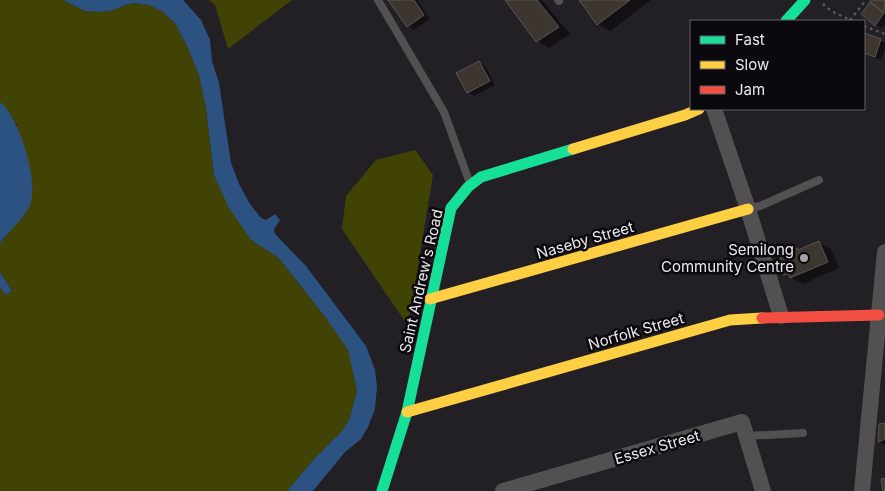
<svg xmlns="http://www.w3.org/2000/svg" width="885" height="491" font-family="Inter,sans-serif">
	<rect width="100%" height="100%" fill="#221f25"/>
	<path fill="#414305" d="M0,0H63L85,11L101,12L114,10L125,5L134,3L149,5L162,11L175,23L187,46L199,75L206,108L214,175L252,241L278,257L326,318L349,350L357,390L350,418L342,431L314,459L287,491H0V287L6,295L12,291L0,272V243L9,232L17,125L0,102Z
		M209,0H292L228,49L215,5Z
		M415,150L433,175L408,326L342,229L346,196L376,160Z"/>
	<path fill="#2b5280" d="M63,0H183L201,20L210,40L212,61L219,83L231,163L239,184L250,204L261,218L266,220L275,214L280,220L274,229L275,234L306,266L366,346L375,370L377,386L375,409L368,427L361,439L345,452L313,491H287L314,459L342,431L350,418L357,390L348,350L326,318L278,257L252,241L229,208L214,175L206,108L199,75L187,46L175,23L162,11L149,5L134,3L125,5L114,10L101,12L85,11Z
		M0,102C19,116 41,185 29,207C22,220 9,231 0,243Z
		M0,272L12,291L6,295L0,287Z"/>
	<path fill="#0007" d="M390,0H417L430,19L414,30L408,26Z
		M506,0H542L570,34L549,48L537,41Z
		M580,0H651L610,31L598,24Z
		M873,0H885V23L882,28L876,25Z
		M864,35L885,43V48L881,60L864,52Z
		M479,63L485,66L495,85L474,96L468,92Z
		M819,242L831,249L839,268L803,284L784,274L786,267L797,249L799,251Z
		M885,424V445L879,441Z"/>
	<path fill="#3d3630" stroke="#585555" d="M388,0H414L424,15L407,27Z
		M505,0H537L559,27L536,42Z
		M579,0H630L597,25Z
		M871,0H885L884,13L870,2Z
		M870,2L884,13L875,26L861,14Z
		M864,33L881,39L875,57L864,53Z
		M479,61L490,81L467,93L456,73Z
		M819,241L828,262L790,278L788,274L783,275L780,269L784,266L779,255L797,248L798,250Z
		M885,423V439L878,442L879,424Z
		M885,478V491H883L881,479Z"/>
	<g fill="none" stroke-linecap="round" stroke-linejoin="round">
		<path stroke="#5c5a5b" stroke-width="2.5" stroke-dasharray="2.5 4" stroke-linecap="butt" d="M823,4L831,11L853,21
			M850,20L866,0
			M864,26L885,34"/>
		<path stroke="#525050" stroke-width="8" d="M378,0L444,112L469,181
			M558,0L559,1
			M750,208L760,206L819,180
			M746,436L803,433"/>
		<path stroke="#525050" stroke-width="16" d="M714,109L748,209L781,316
			M503,491L742,422L763,491
			M862,491L885,252"/>
		<path stroke="#16e098" stroke-width="11" d="M786,21L805,0
			M382,491L407,412L451,208L468,187L481,177L573,149"/>
		<path stroke="#ffcf43" stroke-width="11" d="M573,149L685,115L699,109
			M430,299L748,209
			M407,412L730,320L762,318"/>
		<path stroke="#f24e42" stroke-width="11" d="M762,318L879,315"/>
	</g>
	<circle fill="#a5a2a8" stroke="#0b090d" stroke-width="2" cx="804" cy="258" r="5"/>
	<g text-anchor="middle" dominant-baseline="central" stroke-width="5" stroke-linejoin="round" paint-order="stroke">
		<g font-size="15" fill="#ebe8ee" stroke="#0b090d">
			<text transform="translate(585 240) rotate(-16)">Naseby Street</text>
			<text transform="translate(421 281) rotate(-77)">Saint Andrew's Road</text>
			<text transform="translate(636 331) rotate(-16)">Norfolk Street</text>
			<text transform="translate(657 447) rotate(-16)">Essex Street</text>
		</g>
		<g font-size="15" fill="#ebe8ee" stroke="#0b090d" text-anchor="end">
			<text x="794" y="249">Semilong<tspan x="794" dy="17">Community Centre</tspan></text>
		</g>
	</g>
	<rect x="690" y="20" width="175" height="90" fill="#0b090d" stroke="#656267"/>
	<rect x="700" y="36" width="25" height="8" fill="#16e098" stroke="#656267"/>
	<text x="735" y="45" font-size="15" fill="#ebe8ee">Fast</text>
	<rect x="700" y="61" width="25" height="8" fill="#ffcf43" stroke="#656267"/>
	<text x="735" y="70" font-size="15" fill="#ebe8ee">Slow</text>
	<rect x="700" y="86" width="25" height="8" fill="#f24e42" stroke="#656267"/>
	<text x="735" y="95" font-size="15" fill="#ebe8ee">Jam</text>
</svg>
